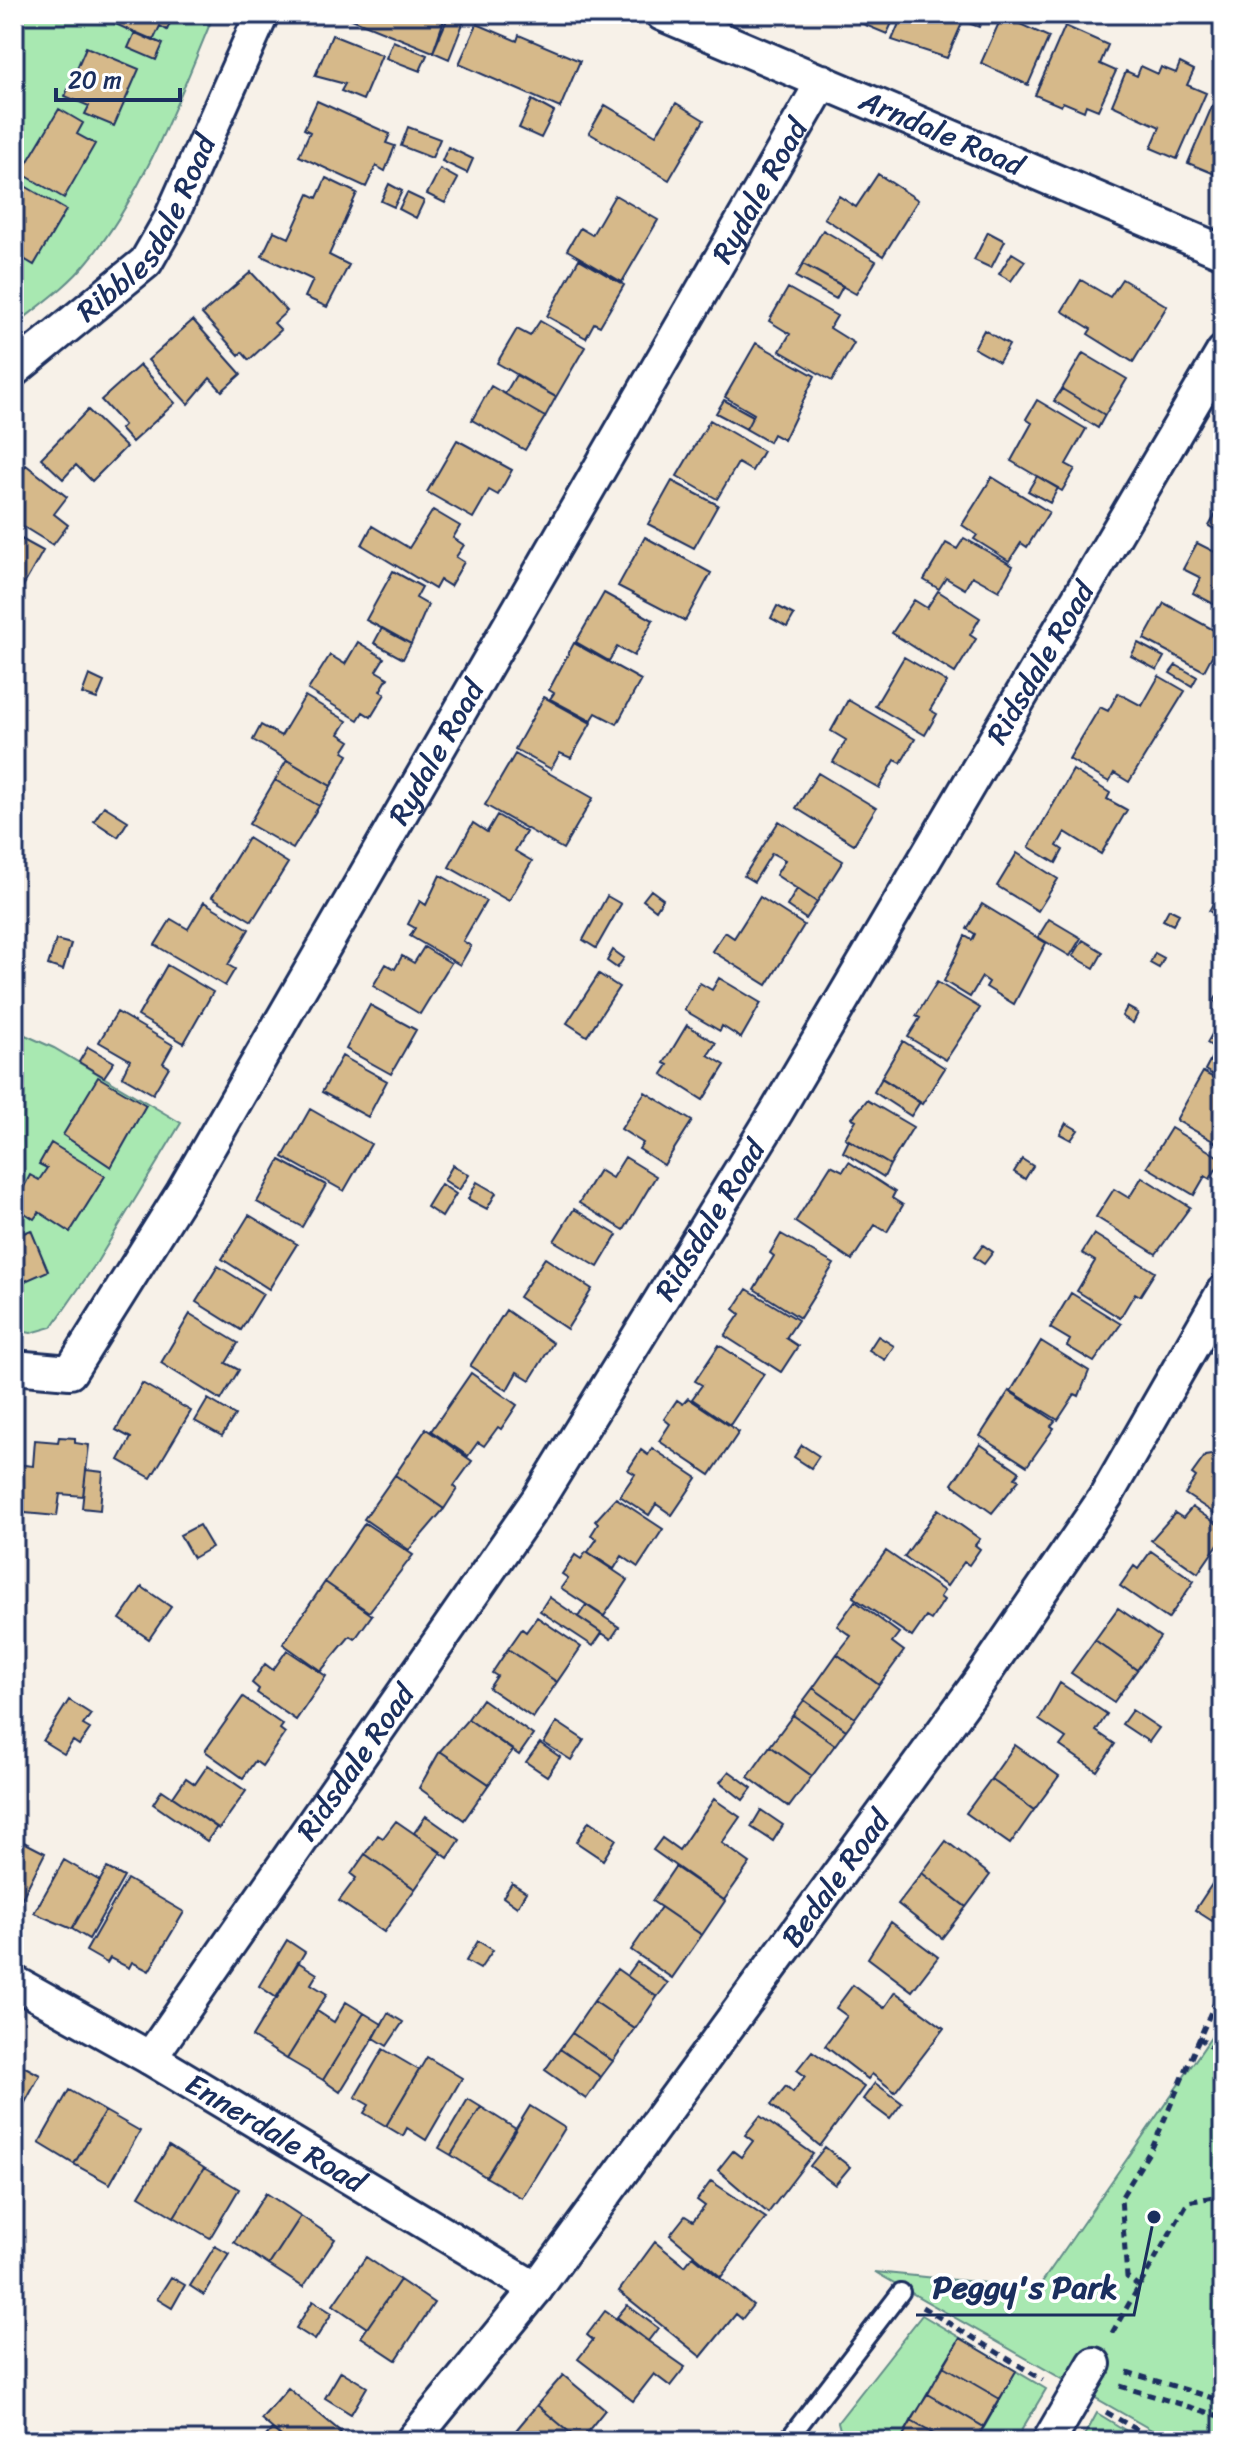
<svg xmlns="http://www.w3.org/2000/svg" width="1237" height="2455" font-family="Sriracha,sans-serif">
	<rect width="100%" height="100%" fill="#f7f1e8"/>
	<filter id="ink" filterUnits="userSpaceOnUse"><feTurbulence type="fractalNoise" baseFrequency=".0125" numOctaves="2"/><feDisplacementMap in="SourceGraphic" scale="16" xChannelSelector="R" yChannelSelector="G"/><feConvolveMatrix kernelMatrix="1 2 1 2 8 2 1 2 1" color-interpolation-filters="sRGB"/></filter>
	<g filter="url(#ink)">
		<path fill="#a8e8b1" stroke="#628c88" stroke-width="2" d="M14,14H214C181,94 143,195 88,261C68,286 39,306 14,326Z
			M23,1034L54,1048L181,1123L97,1262L52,1327L31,1333L14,1330V1067Z
			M1223,2020V2441H1171L875,2272L1038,2288Z
			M922,2315L1046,2389L1015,2441H843L838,2422Z
			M1097,2413L1143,2441H1082Z"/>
		<path fill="#d6b98a" stroke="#1b2f5e" stroke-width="2" d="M114,14H174L167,30L160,26L153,41L111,22Z
			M446,14L433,52L342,15V14Z
			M839,14H896L887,34Z
			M903,14H984L979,27L963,21L947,58L892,40Z
			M449,15L464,21L449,59L433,52Z
			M1002,16L1049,37L1028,85L981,63Z
			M477,24L517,41L519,35L580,61L560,108L459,64Z
			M1065,26L1108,45L1100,64L1116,71L1098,110L1086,105L1084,111L1063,102L1061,106L1035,95Z
			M135,32L163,44L156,60L128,48Z
			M332,35L382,55L363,100L341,91L345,84L315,76Z
			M393,41L427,55L420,71L386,58Z
			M86,47L139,69L114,126L85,114L89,106L65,96Z
			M1180,63L1194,70L1187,85L1206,93L1177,159L1151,148L1160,127L1112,105L1126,71L1137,76L1141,66L1158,74L1161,67L1176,73Z
			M532,100L554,112L541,138L519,128Z
			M317,101L390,134L386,143L395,146L385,171L376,166L366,187L299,156L310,132L304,129Z
			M676,103L704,120L669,180L589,133L605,105L656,135Z
			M1213,104L1223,108V161L1217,175L1188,163Z
			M59,109L83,123L77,134L95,144L64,198L21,173Z
			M408,127L440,139L432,158L401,146Z
			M448,147L473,159L467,173L442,161Z
			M440,169L458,179L445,203L427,194Z
			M878,174L918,200L883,256L824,218L839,196L856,207Z
			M326,178L357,193L329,255L349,265L327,307L305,297L313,280L262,256L274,231L289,238L309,194L317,198Z
			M18,182L66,210L34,265L14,253V190Z
			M389,184L402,191L394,207L381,201Z
			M407,193L424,201L416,218L399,209Z
			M615,195L658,220L622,282L567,250L580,228L592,235Z
			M823,230L876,261L856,294L803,264Z
			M988,232L1005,241L991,268L974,260Z
			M1012,253L1025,261L1011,281L999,274Z
			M579,259L624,285L600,326L594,323L586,338L547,316Z
			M803,264L843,286L836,299L796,277Z
			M251,272L287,311L274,323L281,330L249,360L242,352L239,355L202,314Z
			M1122,279L1167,306L1133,362L1088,334L1091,329L1062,311L1081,280L1110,297Z
			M788,288L837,316L830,328L854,343L832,381L780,351L790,334L769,321Z
			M193,320L241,374L222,391L210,378L188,404L148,360Z
			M540,321L585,347L556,397L497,363L517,329L530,336Z
			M984,330L1009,345L999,362L974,348Z
			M756,343L815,376L784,440L773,434L769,442L746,429L754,414L725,397Z
			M1083,353L1127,379L1105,415L1062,389Z
			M140,365L175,403L132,442L120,429L124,425L101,400Z
			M516,375L556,397L545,417L505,394Z
			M491,386L545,417L525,450L472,420Z
			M1062,389L1105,415L1098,428L1054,401Z
			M724,400L753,416L746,429L716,413Z
			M1037,400L1086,429L1066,464L1075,469L1062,491L1011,461L1032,423L1026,419Z
			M88,410L126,447L92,481L76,465L63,479L41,458Z
			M710,420L763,451L752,471L738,463L717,499L677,476Z
			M457,440L512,470L498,495L489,490L473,518L427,492Z
			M26,465L67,497L54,514L68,525L53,545L14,521V481Z
			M1037,476L1058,488L1050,503L1028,491Z
			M992,477L1049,512L1027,547L1021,543L1009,561L974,539L977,535L962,525Z
			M672,481L718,505L694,548L648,524Z
			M1223,501V534L1209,526Z
			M433,510L460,526L453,538L464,545L456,557L464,562L450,586L440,580L435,589L362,545L372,526L409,548Z
			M14,535L43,551L17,597L14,595Z
			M645,537L711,573L685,621L618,586Z
			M964,538L1013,566L999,591L972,576L965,589L946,578L939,589L924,580L946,543L957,549Z
			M1197,543L1223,556V609L1193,593L1201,578L1183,569Z
			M393,571L422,587L416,598L428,605L411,644L366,620Z
			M938,591L980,618L970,635L976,639L955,673L892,633L914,600L927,608Z
			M604,593L653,620L634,656L617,647L609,661L576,642Z
			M1164,603L1223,635L1204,671L1144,639Z
			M777,606L794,615L787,627L771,618Z
			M382,628L411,644L403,659L374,643Z
			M358,642L384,658L376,671L388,678L380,691L385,694L371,717L363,712L358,720L308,690L330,655L345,664Z
			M574,643L641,680L617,724L596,713L591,721L550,699L554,693L549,690Z
			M1138,643L1164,657L1157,670L1131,656Z
			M904,657L947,682L930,710L937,714L925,735L875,706Z
			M1176,665L1197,677L1192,686L1170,673Z
			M89,675L104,682L97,699L82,694Z
			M1159,676L1185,691L1129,782L1114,773L1109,782L1069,759L1100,707L1108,711L1118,693L1142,706Z
			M305,696L347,721L339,734L350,741L343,752L348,755L331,786L253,740L261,725L281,736Z
			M544,697L591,723L571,758L560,753L551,769L515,749Z
			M848,700L915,739L901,763L895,760L879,788L833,762L846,740L831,731Z
			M515,754L593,798L563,849L485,805Z
			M287,760L331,786L319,806L275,780Z
			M1073,770L1110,793L1107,799L1127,810L1101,854L1065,832L1057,846L1063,850L1056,863L1029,847Z
			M818,773L876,808L854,844L796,808Z
			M275,780L319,806L293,849L249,824Z
			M104,806L128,821L118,837L94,821Z
			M497,815L526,832L515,851L532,861L509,901L449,867L473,823L487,832Z
			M779,821L843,861L817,902L776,875L785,860L772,853L754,882L744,876Z
			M248,838L288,863L252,921L212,897Z
			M1017,853L1058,879L1038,911L997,886Z
			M440,875L486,901L463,941L471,946L460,965L410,936L415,928L408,924L420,901L426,905Z
			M797,889L817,902L806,919L787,906Z
			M651,890L663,899L656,910L643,900Z
			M1218,895L1223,897L1222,919L1209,911Z
			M607,896L621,904L596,948L583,940Z
			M760,897L804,925L767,985L712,951L725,932L734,938Z
			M204,902L249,929L228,965L235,969L225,986L155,945L171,919L188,929Z
			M982,904L1046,943L1014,1004L986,987L989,982L982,977L970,997L944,981L965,936L972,940L975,934L967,929Z
			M1169,909L1179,914L1173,925L1163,920Z
			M1049,919L1081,938L1070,956L1038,937Z
			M56,940L71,944L63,970L48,965Z
			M1083,940L1103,952L1094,968L1073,956Z
			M424,947L451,963L420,1014L373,986L386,964L395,969L402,956L414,963Z
			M613,950L624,958L617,968L607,961Z
			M1155,953L1164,958L1159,968L1150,963Z
			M167,965L213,992L184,1043L138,1016Z
			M599,974L619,987L587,1036L567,1023Z
			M719,978L761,1003L741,1038L722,1026L720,1031L684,1010L700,983L712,990Z
			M937,982L980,1008L946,1060L908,1037L920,1018L916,1016Z
			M1223,986V1007L1214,1001Z
			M14,996H20V1010H14Z
			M370,1005L416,1030L391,1074L346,1049Z
			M1127,1007L1138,1013L1133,1023L1122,1016Z
			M117,1012L173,1045L163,1063L169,1067L153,1094L122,1076L130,1060L99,1042Z
			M1223,1015V1081L1205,1070L1216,1049L1207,1043Z
			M687,1025L716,1043L708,1055L725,1065L703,1100L662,1074L668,1065L664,1063Z
			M903,1041L945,1068L922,1104L881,1078Z
			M88,1047L114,1062L104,1077L79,1062Z
			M342,1056L387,1081L368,1117L322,1092Z
			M1203,1072L1223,1083L1222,1146L1176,1120Z
			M98,1077L146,1105L111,1167L63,1135Z
			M882,1078L920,1102L911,1116L874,1092Z
			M645,1092L692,1121L664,1165L639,1149L643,1143L621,1129Z
			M867,1100L913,1127L890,1165L845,1138L856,1120L852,1118Z
			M310,1109L371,1144L344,1191L283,1157Z
			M1066,1123L1078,1130L1071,1140L1060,1134Z
			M1171,1128L1222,1159L1210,1179L1205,1176L1194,1195L1147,1167Z
			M849,1140L890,1165L884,1177L843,1152Z
			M51,1143L105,1176L70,1232L39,1212L34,1219L14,1206L30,1175L39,1180L47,1168L39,1164Z
			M625,1157L656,1176L624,1230L579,1203L599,1170L612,1178Z
			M1022,1159L1033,1166L1025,1179L1014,1172Z
			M280,1160L326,1185L302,1227L257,1202Z
			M849,1162L895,1192L892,1198L903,1205L887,1232L875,1225L852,1260L795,1222L831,1165L843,1171Z
			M453,1165L469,1175L459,1190L444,1180Z
			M1142,1177L1190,1207L1156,1254L1096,1217L1114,1189L1129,1198Z
			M477,1182L496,1193L487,1209L468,1199Z
			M441,1184L456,1194L442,1217L427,1207Z
			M574,1209L617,1235L598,1267L554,1241Z
			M249,1215L297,1244L269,1289L222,1259Z
			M31,1230L48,1271L14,1286V1237Z
			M781,1234L834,1264L800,1318L754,1289L774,1256L770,1253Z
			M1094,1234L1155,1272L1140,1296L1135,1293L1120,1318L1077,1291L1095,1261L1082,1253Z
			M983,1245L993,1252L984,1264L974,1257Z
			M545,1258L592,1289L567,1329L519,1297Z
			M218,1266L263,1294L241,1330L196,1302Z
			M747,1289L798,1320L786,1338L798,1346L781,1372L725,1336L740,1314L734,1309Z
			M1071,1293L1121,1324L1094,1362L1067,1346L1070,1340L1050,1328Z
			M506,1310L553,1343L530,1380L517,1372L507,1390L470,1366Z
			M190,1314L238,1343L226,1363L239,1370L221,1400L161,1363Z
			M878,1336L894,1346L885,1360L869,1350Z
			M1041,1341L1089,1371L1079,1396L1075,1394L1058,1420L1011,1391Z
			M719,1345L764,1374L730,1425L692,1399L702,1385L695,1381Z
			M471,1373L517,1405L501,1429L498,1427L484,1446L478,1442L468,1456L431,1431Z
			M142,1383L191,1411L151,1478L119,1460L131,1438L116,1430Z
			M1009,1391L1055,1421L1051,1426L1054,1428L1027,1466L980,1436Z
			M688,1398L739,1432L710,1475L659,1441L670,1424L664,1419L677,1400L683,1404Z
			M208,1399L235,1415L222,1436L195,1421Z
			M426,1429L472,1461L454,1486L457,1489L444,1509L395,1475Z
			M59,1437L75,1438V1443L89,1445L83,1496L60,1494L57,1516L14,1512L16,1464L33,1466L35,1440L58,1442Z
			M980,1444L1020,1472L1015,1478L1019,1480L992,1513L952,1484Z
			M802,1445L819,1456L811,1468L794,1457Z
			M652,1448L697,1478L672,1515L656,1504L649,1515L620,1496L635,1474L628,1470L641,1450L648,1455Z
			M1211,1455L1223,1463V1519L1185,1494L1196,1477L1192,1474L1205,1456Z
			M86,1470L103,1472L100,1510L82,1508Z
			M395,1475L444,1509L409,1550L364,1519Z
			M616,1498L663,1529L638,1567L622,1556L614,1569L588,1552L597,1539L591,1535L598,1524L595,1521Z
			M1192,1507L1223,1528V1537L1198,1573L1151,1540L1175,1513L1183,1518Z
			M938,1509L980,1539L975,1545L980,1549L969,1565L964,1562L947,1586L904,1557Z
			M365,1523L413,1555L369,1612L325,1582Z
			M199,1525L212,1547L193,1558L180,1535Z
			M886,1551L944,1591L940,1597L944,1600L931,1620L926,1617L912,1637L853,1597Z
			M1151,1551L1194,1581L1168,1619L1120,1586L1134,1566L1138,1569Z
			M586,1552L628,1580L604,1616L561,1588L568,1578L562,1574L575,1555L581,1559Z
			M325,1582L372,1615L355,1639L350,1636L321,1671L283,1644Z
			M142,1587L171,1607L149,1639L120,1619Z
			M549,1597L602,1633L593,1646L540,1611Z
			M855,1601L899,1633L892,1642L904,1651L879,1685L837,1654L851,1636L837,1626Z
			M586,1605L619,1627L611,1639L578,1617Z
			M1118,1608L1160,1637L1137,1670L1095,1640Z
			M537,1617L581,1647L557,1682L508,1649L522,1629L526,1632Z
			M1095,1640L1137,1670L1114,1702L1071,1673Z
			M508,1649L557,1682L533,1718L489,1688L497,1676L492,1673Z
			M287,1650L326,1676L296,1720L257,1693L259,1689L252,1683L265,1664L273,1670Z
			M837,1654L879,1685L855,1718L813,1688Z
			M1060,1683L1107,1714L1096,1731L1115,1744L1097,1771L1060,1746L1066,1738L1039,1720Z
			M813,1688L855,1718L846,1730L804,1700Z
			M243,1697L283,1725L280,1729L285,1733L262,1766L255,1761L243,1778L205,1751Z
			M482,1699L533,1735L519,1755L468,1719Z
			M69,1700L91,1714L83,1725L90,1729L79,1745L73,1741L64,1754L43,1741Z
			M804,1700L846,1730L835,1745L793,1715Z
			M1132,1710L1159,1728L1149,1742L1122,1724Z
			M793,1715L835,1745L812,1776L770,1746Z
			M468,1719L513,1750L489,1784L440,1751Z
			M557,1722L584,1740L571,1760L544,1743Z
			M540,1743L560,1757L547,1776L526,1762Z
			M1015,1745L1059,1776L1034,1810L991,1779Z
			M770,1746L812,1776L789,1807L748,1777Z
			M440,1751L489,1784L464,1820L419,1788Z
			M208,1765L246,1791L219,1829L173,1797L186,1778L195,1784Z
			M729,1771L752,1788L743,1800L720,1782Z
			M991,1779L1034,1810L1010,1844L966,1813Z
			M162,1790L217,1827L207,1841L153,1804Z
			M714,1799L740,1817L722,1843L750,1863L724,1900L653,1850L662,1838L679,1850Z
			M761,1810L783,1825L773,1841L751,1827Z
			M426,1816L460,1840L448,1858L414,1833Z
			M396,1821L441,1852L415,1889L365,1854L378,1835L383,1838Z
			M589,1821L616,1839L603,1860L576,1842Z
			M14,1837L45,1853L20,1902L14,1900Z
			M946,1841L990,1875L966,1907L922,1873Z
			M365,1854L415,1889L384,1932L339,1901L356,1878L351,1874Z
			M64,1860L100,1881L72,1929L34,1913Z
			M675,1867L725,1901L702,1935L652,1901Z
			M107,1868L124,1877L89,1939L72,1929Z
			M1220,1872L1223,1905L1212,1921L1195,1910Z
			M922,1873L966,1907L942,1938L898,1904Z
			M127,1879L184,1912L149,1971L132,1962L129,1968L110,1958L107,1963L86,1951Z
			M512,1883L526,1892L517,1907L503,1897Z
			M661,1907L702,1935L672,1978L631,1950Z
			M891,1922L938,1957L912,1991L868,1958Z
			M287,1940L305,1952L277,1998L259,1986Z
			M478,1941L493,1950L480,1969L466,1961Z
			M298,1962L317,1974L311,1984L327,1994L287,2059L252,2037Z
			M637,1962L668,1983L657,1997L627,1976Z
			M617,1969L657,1997L635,2029L594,2001Z
			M853,1985L884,2008L895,1992L944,2028L895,2092L872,2074L868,2079L825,2046L847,2016L836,2008Z
			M594,2001L635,2029L613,2061L572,2033Z
			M346,2002L364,2013L323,2080L287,2059L317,2011L334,2022Z
			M364,2013L382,2024L340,2092L323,2080Z
			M388,2013L403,2022L387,2046L374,2038Z
			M572,2033L613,2061L601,2077L560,2049Z
			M383,2049L419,2070L386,2126L364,2113L369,2105L355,2097Z
			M560,2049L601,2077L586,2099L545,2070Z
			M812,2051L864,2087L820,2146L771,2105L786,2086L793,2092L805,2076L797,2070Z
			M427,2057L462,2078L426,2140L407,2128L403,2136L386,2126Z
			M14,2061L40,2075L14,2123Z
			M875,2083L902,2103L890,2119L863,2099Z
			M69,2090L105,2111L74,2164L39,2143Z
			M468,2099L481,2107L451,2155L439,2148Z
			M530,2106L565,2128L522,2198L486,2177Z
			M481,2107L516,2129L486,2177L451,2155Z
			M105,2111L140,2131L110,2184L74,2164Z
			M760,2116L813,2154L768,2213L718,2170L733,2151L741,2157L753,2141L745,2135Z
			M169,2146L204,2168L174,2217L139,2196Z
			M825,2147L850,2167L835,2185L810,2166Z
			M204,2168L239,2189L210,2238L174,2217Z
			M711,2181L766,2218L721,2277L670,2235L685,2216L693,2221L705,2206L697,2200Z
			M266,2193L301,2216L269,2265L234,2242Z
			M301,2216L335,2239L303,2287L269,2265Z
			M655,2242L685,2266L693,2256L753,2305L742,2319L736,2314L701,2357L619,2291Z
			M215,2246L229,2254L204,2295L190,2286Z
			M366,2257L400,2280L367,2328L333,2305Z
			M171,2277L185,2285L172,2308L157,2299Z
			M400,2280L434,2303L396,2360L361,2337Z
			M313,2301L332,2313L315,2340L296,2328Z
			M627,2305L658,2328L648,2341L617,2317Z
			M605,2311L685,2367L670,2386L654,2374L633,2401L578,2359L593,2340L587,2335Z
			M960,2338L1016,2371L1000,2399L943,2366Z
			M960,2338L1016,2371L975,2441H900Z
			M943,2366L1000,2399L984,2427L928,2394Z
			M341,2371L367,2387L351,2414L325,2398Z
			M563,2375L605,2410L580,2441L537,2405Z
			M288,2388L341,2432L334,2441H287L261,2419Z
			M928,2394L984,2427L975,2441H946L911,2421Z
			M537,2405L580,2441H519L512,2435Z
			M911,2421L946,2441H900Z
			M272,2429L287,2441H262Z
			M1129,2433L1143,2441H1124Z
			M1129,2433L1143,2441H1124Z"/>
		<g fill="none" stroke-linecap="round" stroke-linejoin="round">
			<defs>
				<path id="service" d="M787,2441L901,2292"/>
				<g id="minor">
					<path id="s1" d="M662,14L1223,252"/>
					<path id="s2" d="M14,370L146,262L170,220L262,14"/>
					<path id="s3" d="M14,1367L70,1372L183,1192L823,81"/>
					<path id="s4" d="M14,1982L150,2058L536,2289"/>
					<path id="s5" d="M150,2058L539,1498L777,1111L1223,352"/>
					<path id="s6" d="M412,2441L536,2289L979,1682L1106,1496L1223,1292"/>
					<path d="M1049,2441L1094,2364"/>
				</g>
			</defs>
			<use href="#service" stroke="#1b2f5e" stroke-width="22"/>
			<use href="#minor" stroke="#1b2f5e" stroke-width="38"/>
			<path stroke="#1b2f5e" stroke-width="5" stroke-dasharray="8 6" stroke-linecap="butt" d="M1198,2037L1223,2056
				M1140,2287L1127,2277L1121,2198L1153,2146L1223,1984
				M922,2307L1043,2380
				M1112,2333L1188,2202L1223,2195
				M1127,2372L1223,2401
				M1120,2386L1223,2417
				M1106,2412L1157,2441"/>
			<use href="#service" stroke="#fff" stroke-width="16"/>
			<use href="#minor" stroke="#fff" stroke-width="32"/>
		</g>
	</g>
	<g text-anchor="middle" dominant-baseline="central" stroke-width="7" stroke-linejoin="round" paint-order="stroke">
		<g font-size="30" fill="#1b2f5e" stroke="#fff">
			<text stroke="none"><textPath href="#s1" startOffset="304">Arndale Road</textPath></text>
			<text stroke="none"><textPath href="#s3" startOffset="1424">Rydale Road</textPath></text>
			<text stroke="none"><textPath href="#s2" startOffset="198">Ribblesdale Road</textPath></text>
			<text stroke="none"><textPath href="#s5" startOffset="1656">Ridsdale Road</textPath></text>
			<text stroke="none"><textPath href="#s3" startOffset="776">Rydale Road</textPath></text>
			<text stroke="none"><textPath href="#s5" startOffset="1008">Ridsdale Road</textPath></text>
			<text stroke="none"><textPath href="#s5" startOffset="360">Ridsdale Road</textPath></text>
			<text stroke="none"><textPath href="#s6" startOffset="704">Bedale Road</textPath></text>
			<text stroke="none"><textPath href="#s4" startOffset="302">Ennerdale Road</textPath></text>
		</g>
	</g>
	<path fill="none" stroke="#1b2f5e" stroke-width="3" d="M1154 2217L1134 2315H916"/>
	<circle fill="#1b2f5e" stroke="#fff" stroke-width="3" cx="1154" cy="2217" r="8"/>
	<g font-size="32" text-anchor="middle" font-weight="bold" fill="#1b2f5e" stroke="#fff" stroke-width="7" stroke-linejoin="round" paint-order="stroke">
		<text x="1025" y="2298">Peggy's Park</text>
	</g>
	<rect width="1237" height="2455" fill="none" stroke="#fff" stroke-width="48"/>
	<rect x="24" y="24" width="1189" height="2407" fill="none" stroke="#1b2f5e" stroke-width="3" filter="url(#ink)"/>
	<path d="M56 88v12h124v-12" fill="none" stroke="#1b2f5e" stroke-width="4"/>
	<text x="68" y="88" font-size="24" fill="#1b2f5e" stroke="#ffffff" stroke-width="6" paint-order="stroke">20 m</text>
</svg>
